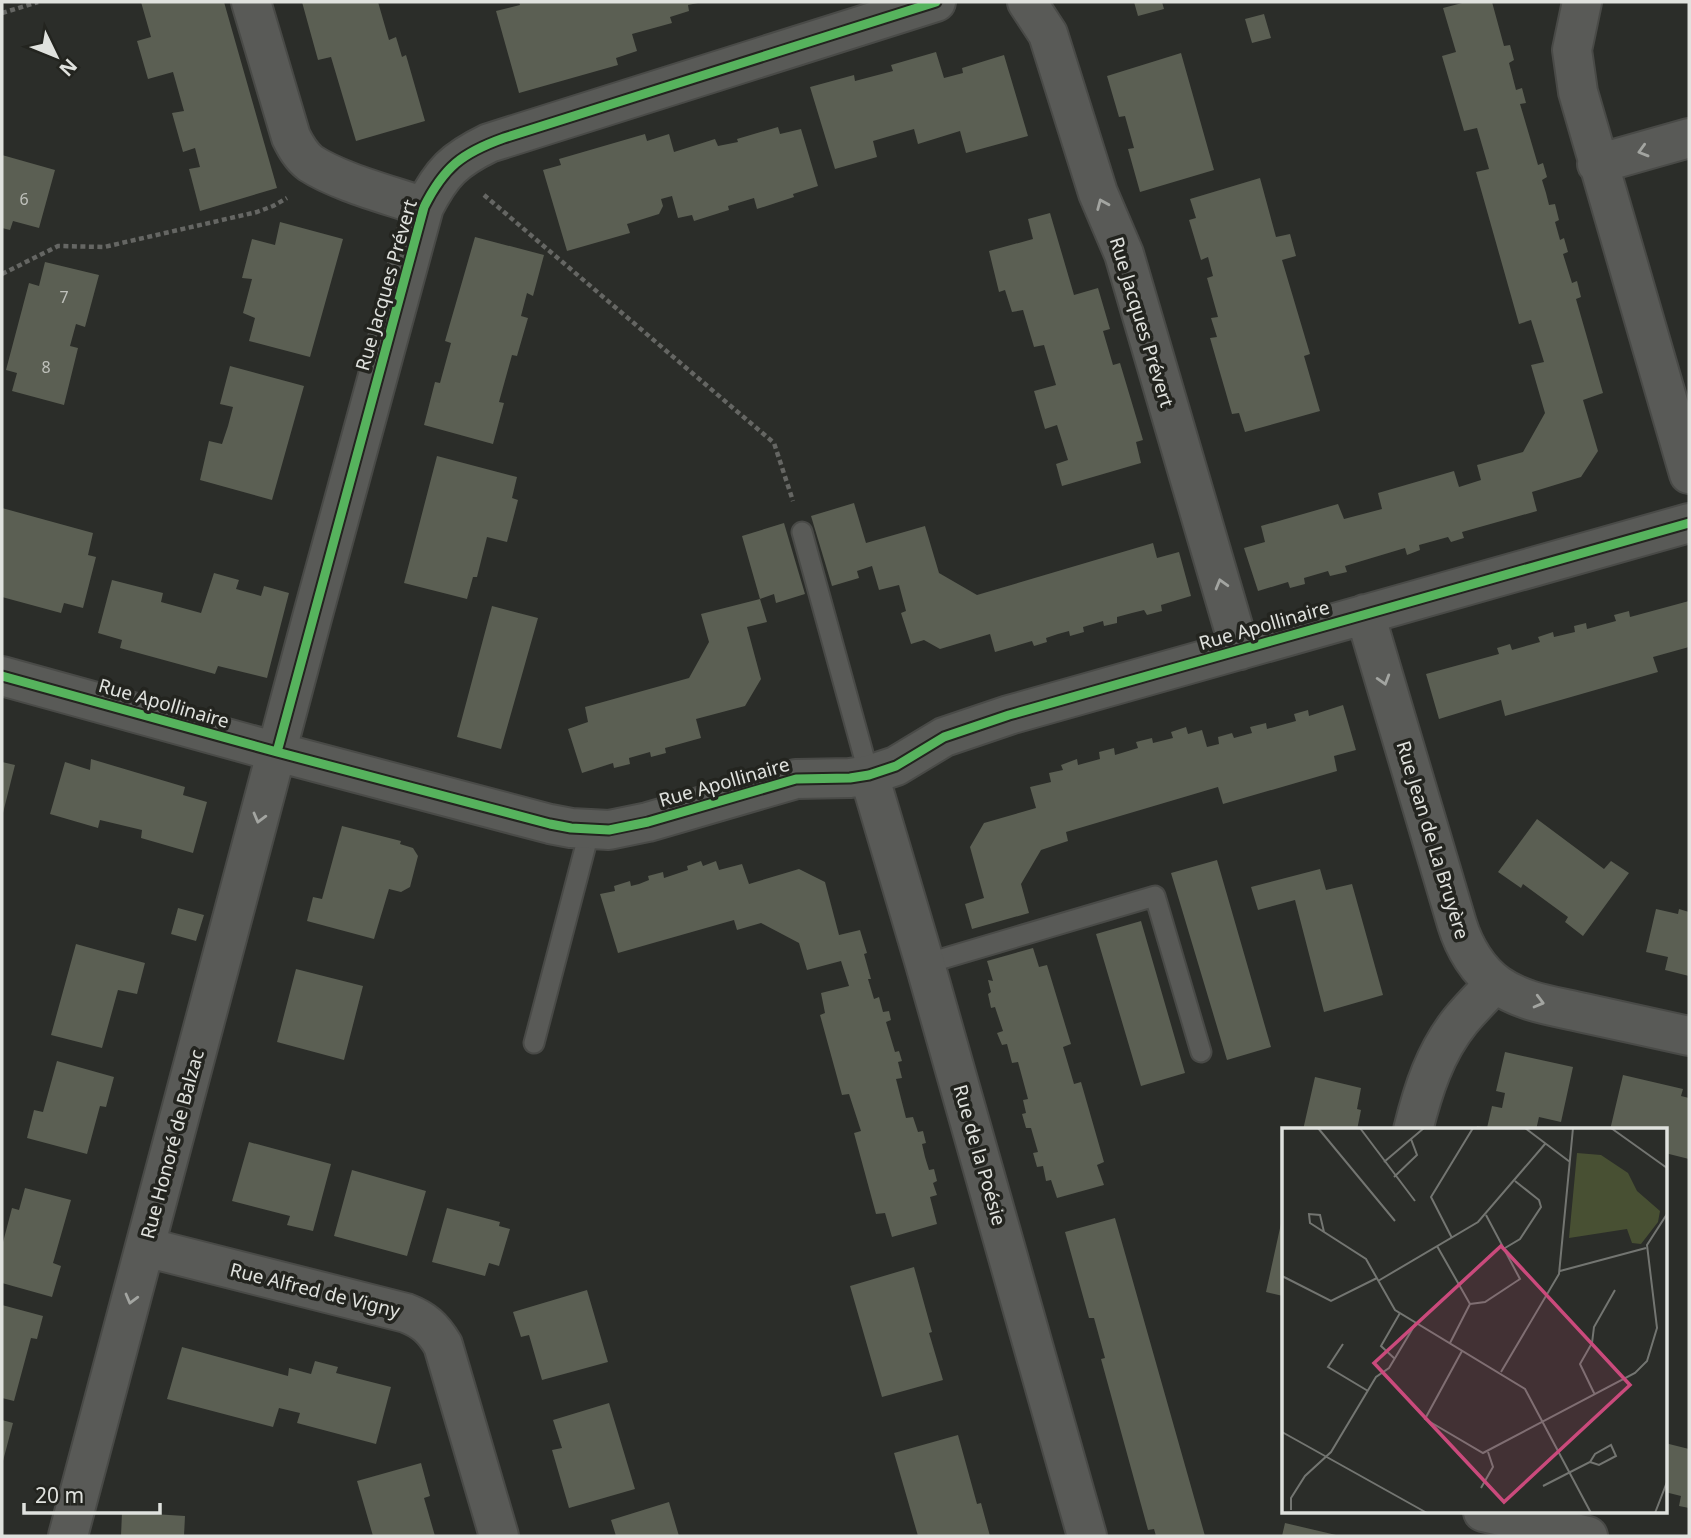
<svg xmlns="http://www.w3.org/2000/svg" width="1691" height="1538" font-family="'Noto Sans',sans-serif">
	<rect width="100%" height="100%" fill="#2b2d29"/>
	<path fill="#5b5f53" d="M141,2H224L277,188L200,211L189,169L200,167L195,148L183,152L172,113L184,111L173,72L148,79L137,41L151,37Z
		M302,2H378L389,40L396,37L402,57L406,55L425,121L356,141L331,57L318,60Z
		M519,2H697L698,3L688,5L689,11L670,17L672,23L632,34L637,51L616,58L618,65L519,93L496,11L520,5Z
		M1134,2H1162L1164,9L1138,16Z
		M1466,2H1492L1504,46L1510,45L1514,60L1509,63L1516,90L1522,88L1526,103L1520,104L1538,165L1543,163L1547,177L1542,180L1546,193L1549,205L1555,204L1559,220L1555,222L1560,240L1564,238L1568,252L1563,254L1572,283L1577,281L1581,297L1576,299L1603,393L1583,400L1598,451L1581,477L1532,492L1537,511L1462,532L1464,538L1451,542L1448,537L1419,545L1420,550L1407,555L1405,548L1345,566L1347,572L1330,576L1328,571L1304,578L1305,584L1290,588L1288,582L1258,591L1244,548L1265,542L1261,526L1338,504L1344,519L1382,509L1378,493L1454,471L1459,487L1481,480L1477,465L1523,452L1545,413L1531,365L1544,362L1531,320L1519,324L1476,172L1489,169L1477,128L1464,131L1442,56L1456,52L1443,8Z
		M1264,14L1271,38L1252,43L1245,19Z
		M936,52L944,78L963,73L962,68L1004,55L1028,136L966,153L960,131L918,144L914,129L873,141L877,157L835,169L810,87L854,75L855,81L893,71L891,65Z
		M1181,53L1214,170L1140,192L1128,149L1134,148L1125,116L1119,117L1107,76Z
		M778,127L780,134L801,129L818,186L793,194L794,197L757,209L754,198L728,206L729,210L694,221L692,215L678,218L672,196L661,199L663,206L659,214L627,224L630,233L567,251L543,170L561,165L559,159L645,134L647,141L669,134L674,152L715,139L718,146L738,142L737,139Z
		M2,155L55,170L39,228L13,221L10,230L2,228Z
		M1260,178L1276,237L1290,234L1296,256L1282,260L1310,354L1304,356L1320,411L1245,432L1239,413L1232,414L1210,338L1217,337L1211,318L1218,317L1207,278L1213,276L1208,257L1201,260L1189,220L1196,218L1190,199Z
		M1050,213L1074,295L1098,288L1110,329L1103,331L1113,365L1120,363L1143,440L1136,442L1141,463L1062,486L1056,464L1068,460L1057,425L1045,429L1034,391L1056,385L1044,345L1034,347L1023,310L1012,312L1005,290L999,292L989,251L1033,239L1028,219Z
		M280,222L343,239L310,357L249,341L255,318L243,313L252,279L242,278L252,239L275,245Z
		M475,237L544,255L533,296L527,293L521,316L528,318L517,356L512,355L499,402L504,403L493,444L424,425L435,382L440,383L451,343L445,341Z
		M45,262L99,275L85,327L76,324L70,346L78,348L64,405L12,391L17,373L6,370L29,283L39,286Z
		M230,366L304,386L272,500L200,480L209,441L222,444L228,426L233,407L220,404Z
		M437,456L517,477L512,498L518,500L507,542L487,537L477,577H473L467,599L404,583Z
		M854,503L866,543L925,526L939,573L977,595L1153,543L1157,558L1179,552L1191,596L1161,605L1162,611L1147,615L1144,610L1132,613L1117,617V623L1104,626L1103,621L1083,627L1084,632L1070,636L1069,631L1058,634L1046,638L1047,642L1034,646L1032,641L995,652L990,634L940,649L924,640L911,644L901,613L906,611L899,585L879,590L872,566L857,571L859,578L832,586L811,516Z
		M2,508L93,533L88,555L96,557L83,608L64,603L61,613L2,597Z
		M784,523L805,594L776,603L774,594L760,599L742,536Z
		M214,573L239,580L236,589L261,596L264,586L289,593L267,678L218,666L215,674L120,648L122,640L98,633L112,580L163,593L161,602L201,613Z
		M760,599L767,622L747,627L761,679L745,706L696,719L701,738L665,748L666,753L651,757L650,752L629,758L630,764L614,768L613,763L582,773L568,729L588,722L585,707L689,678L709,642L701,614Z
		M1689,601V647L1653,657L1658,672L1505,716L1501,700L1439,719L1426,674L1499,654L1497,648L1510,644L1512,650L1540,642L1538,637L1553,632L1554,637L1575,632L1574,626L1586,623L1587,629L1616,621L1614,615L1629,611L1630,617Z
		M492,606L538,618L501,749L457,737Z
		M1343,705L1356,750L1334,756L1337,771L1223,804L1218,787L1066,832L1068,841L1041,850L1021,884L1029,913L972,929L965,904L984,898L970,847L984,823L1036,808L1030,787L1051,782L1049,773L1063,770L1061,765L1077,759L1078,765L1100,759L1099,752L1114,748L1115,755L1138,748L1136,742L1152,738L1153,743L1173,738L1171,732L1186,727L1188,734L1202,730L1207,747L1219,744L1218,737L1232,733L1234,738L1252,733L1250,727L1266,723L1267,729L1296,721L1294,714L1308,710L1309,716Z
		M91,759L185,787L183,795L207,802L193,853L141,838L142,830L100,820L98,828L50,814L65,762L90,770Z
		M2,762L15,765L3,813H2Z
		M1537,819L1604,869L1611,861L1629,873L1583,936L1565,922L1568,917L1523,884L1521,888L1498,872Z
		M342,826L401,841L400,844L413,848L418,856L410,887L401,892L389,889L374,939L307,921L313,897L322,899Z
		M1217,860L1271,1047L1227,1060L1171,873Z
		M701,861L703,866L716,861L719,870L742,864L749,884L799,869L825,882L839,935L860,930L867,953L864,954L871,979H868L874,999L879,997L883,1012L889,1011L891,1020L886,1022L895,1052L899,1051L902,1061L898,1062L902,1078L896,1079L906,1118L913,1117L918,1132L923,1131L926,1143L922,1144L925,1157L929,1170L934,1169L937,1181L933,1183L937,1195L930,1197L937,1224L892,1237L885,1213L876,1214L854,1133L861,1131L849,1094L842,1095L820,1015L825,1013L821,993L849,986L841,961L807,970L799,943L761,923L737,930L734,920L618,953L600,894L615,891L614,886L630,881L631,886L639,884L649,880L648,876L663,872L664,878L688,870L687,866Z
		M1320,869L1326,890L1352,884L1383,995L1324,1012L1295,900L1258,910L1251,887Z
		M178,908L204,915L196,941L171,934Z
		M1656,909L1678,914L1679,909L1689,912V976L1665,970L1668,957L1646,952Z
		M1141,921L1185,1073L1141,1086L1096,934Z
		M76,944L145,963L137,994L118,990L102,1048L51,1035Z
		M1033,948L1039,967L1047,965L1071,1044L1063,1047L1074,1084L1081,1082L1104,1162L1097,1165L1104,1185L1057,1198L1051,1180L1046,1181L1043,1166L1037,1167L1033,1153L1038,1152L1031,1128H1026L1022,1114L1026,1113L1023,1100L1028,1099L1018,1062L1012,1063L1007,1044L1002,1045L997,1033L1003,1031L995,1007L991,1008L988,994L991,992L988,980L993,981L987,961Z
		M296,969L363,986L344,1060L277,1042Z
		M1505,1052L1573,1067L1561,1122L1539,1117L1536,1130H1476L1477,1126L1487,1128L1492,1106L1502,1108L1505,1093L1496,1091Z
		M57,1061L114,1077L106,1107L100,1106L87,1154L27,1138L34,1110L43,1112Z
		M1623,1075L1683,1089L1681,1096L1689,1098V1159L1665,1153V1130H1610Z
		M1315,1077L1361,1088L1357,1109L1361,1110L1357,1130H1303Z
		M249,1142L331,1164L313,1231L287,1225L290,1216L232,1201Z
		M352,1170L426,1191L407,1256L334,1236Z
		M25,1188L71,1200L53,1263L61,1266L52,1297L2,1283V1246L12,1208L19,1210Z
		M447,1208L500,1222L499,1226L510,1229L499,1266L489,1263L485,1276L432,1262Z
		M1115,1218L1205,1536H1156L1154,1529L1148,1530L1101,1359L1105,1358L1094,1318H1089L1065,1232Z
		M1282,1219H1283V1296L1266,1292Z
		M914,1267L932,1332L929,1333L943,1380L882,1397L850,1286Z
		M587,1290L608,1362L542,1380L529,1335L521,1337L513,1312Z
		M2,1305L43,1316L37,1339L31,1338L14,1401L2,1398Z
		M182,1347L288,1376L289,1368L311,1374L315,1361L338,1367L336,1373L391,1387L376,1444L297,1423L300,1413L279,1408L273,1427L167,1399Z
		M609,1403L635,1489L569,1508L552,1450L562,1448L553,1420Z
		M2,1420L13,1423L3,1461H2Z
		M958,1435L977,1504L981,1503L990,1536H918L894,1453Z
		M1665,1443L1689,1449V1508L1679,1506L1681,1496L1665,1492Z
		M421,1463L430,1496L424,1498L435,1536H373L357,1481Z
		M669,1502L679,1536H616L611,1520Z
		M122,1512L185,1516L184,1536H121Z
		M1285,1523L1336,1535V1536H1282Z"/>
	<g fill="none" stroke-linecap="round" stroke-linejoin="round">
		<defs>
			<path id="service" d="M802,532L869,775
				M925,964L1155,896L1201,1052
				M534,1043L590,829"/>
			<path id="minor" d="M251,2L291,137C296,147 301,156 310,163C339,182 390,195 424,207
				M1027,2L1048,34L1098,193L1124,254L1240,650
				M1582,2L1572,50L1578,92L1689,474
				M1597,164L1689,138
				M1365,614L1457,924C1464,947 1478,971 1498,985C1524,1003 1555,1006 1584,1013C1619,1021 1654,1028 1689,1036
				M2,676L277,752L550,824L571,828L609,830L648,822L796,779L850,778L869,775L896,766L944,737L1009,715L1689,523
				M869,775L925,964L1087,1536
				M1413,1130C1423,1090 1435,1052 1461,1020C1472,1007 1484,995 1495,983
				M145,1247L406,1313C424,1320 433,1328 443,1345L499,1536
				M1483,1512L1588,1536
				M68,1536L312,618L424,207C442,172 454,160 489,143L936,2"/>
		</defs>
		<use href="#service" stroke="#494a47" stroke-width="23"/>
		<use href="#minor" stroke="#494a47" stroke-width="42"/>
		<path stroke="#656663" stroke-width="4.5" stroke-dasharray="5 3.5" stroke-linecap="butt" d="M2,13L38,2
			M484,195L774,443L793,501
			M2,274L58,246L104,247L257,212L273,206L287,198"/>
		<use href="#service" stroke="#595a57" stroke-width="19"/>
		<use href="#minor" stroke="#595a57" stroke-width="38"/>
		<defs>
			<path id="cycleway" d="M2,676L277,752L550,824L571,828L609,830L648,822L796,779L850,778L869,775L896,766L944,737L1009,715L1689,523
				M277,752L424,207C444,167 462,153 504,138L936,2"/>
		</defs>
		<use href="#cycleway" stroke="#23241f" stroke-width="13"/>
		<use href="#cycleway" stroke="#56b35d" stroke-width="9"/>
	</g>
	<defs><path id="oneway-chevron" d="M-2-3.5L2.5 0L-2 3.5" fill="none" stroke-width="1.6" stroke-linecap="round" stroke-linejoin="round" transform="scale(1.75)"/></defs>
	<g stroke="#a3a5a1">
		<use href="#oneway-chevron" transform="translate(1643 151) rotate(164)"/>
		<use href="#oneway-chevron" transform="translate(1102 204) rotate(-113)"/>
		<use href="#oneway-chevron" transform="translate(1221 584) rotate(-106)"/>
		<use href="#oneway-chevron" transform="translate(1384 680) rotate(73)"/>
		<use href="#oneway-chevron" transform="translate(259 818) rotate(105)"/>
		<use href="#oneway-chevron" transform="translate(1539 1002) rotate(15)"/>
		<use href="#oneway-chevron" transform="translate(131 1299) rotate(105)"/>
	</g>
	<g text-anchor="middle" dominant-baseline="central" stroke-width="7" stroke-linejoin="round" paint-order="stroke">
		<g font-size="16" fill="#bfc1bb">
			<text x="24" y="199">6</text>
			<text x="64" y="297">7</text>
			<text x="46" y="367">8</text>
		</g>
		<g font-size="19" fill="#e0e2de" stroke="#23241f">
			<text transform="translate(386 285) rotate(-74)">Rue Jacques Prévert</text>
			<text transform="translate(1142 322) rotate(73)">Rue Jacques Prévert</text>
			<text transform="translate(1264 625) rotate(-16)">Rue Apollinaire</text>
			<text transform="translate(164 703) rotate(16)">Rue Apollinaire</text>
			<text transform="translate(724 782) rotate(-16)">Rue Apollinaire</text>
			<text transform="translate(1433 840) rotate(73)">Rue Jean de La Bruyère</text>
			<text transform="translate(172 1144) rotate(-75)">Rue Honoré de Balzac</text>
			<text transform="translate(980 1155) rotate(74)">Rue de la Poésie</text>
			<text transform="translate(315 1290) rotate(14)">Rue Alfred de Vigny</text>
		</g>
	</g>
	<g transform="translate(1282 1128)">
		<rect width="385" height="385" fill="#2b2d29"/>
		<path d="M295,25L319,27L346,45L355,63L378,83L376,94L359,116L350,115L345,101L287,110Z" fill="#485033"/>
		<path fill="none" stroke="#737571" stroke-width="2" d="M36,0L113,93M78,0L133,73M243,0L288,34M329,0L385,40M102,34L129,11M112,49L135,27L129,11L142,0M42,104L38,87L27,86L28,95L84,131L113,182L243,261L309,385M170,110L149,69L191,0M155,118L188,176L168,215M223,120L238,111L259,79L257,72L233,53M278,143L364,120M0,148L49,173L95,150M96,153L196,94L263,16M188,176L203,174L238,151L204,87M61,216L46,239L86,263M180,223L143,291L201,325L353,245L365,233L375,200L365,117L385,86M113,231L99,218L118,185M219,244L277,146L291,0M313,267L298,236L310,215L312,199L333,162M0,304L145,385M261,358L308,334L313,326L329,317L334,328L317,337L308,334M199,360L211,339L206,324M9,382V370L23,348L49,324L94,249L107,240L134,195M373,385L385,354"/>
		<path fill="#ca4a7c" fill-opacity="0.15" stroke="#ca4a7c" stroke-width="3.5" d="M219,118L348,257L222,374L92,235Z"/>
		<rect width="385" height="385" fill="none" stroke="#e0e2de" stroke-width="3.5"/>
	</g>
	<rect width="1691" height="1538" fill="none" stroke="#e0e2de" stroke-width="7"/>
	<g transform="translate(56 56) rotate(133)" stroke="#23241f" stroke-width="5" paint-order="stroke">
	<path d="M0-5L12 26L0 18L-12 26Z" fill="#e0e2de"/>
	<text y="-10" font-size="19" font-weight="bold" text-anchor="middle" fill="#e0e2de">N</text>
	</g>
	<path d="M24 1503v10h136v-10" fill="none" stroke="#e0e2de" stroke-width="3.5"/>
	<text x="35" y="1503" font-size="21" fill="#e0e2de" stroke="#23241f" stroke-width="5" paint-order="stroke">20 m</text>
</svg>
